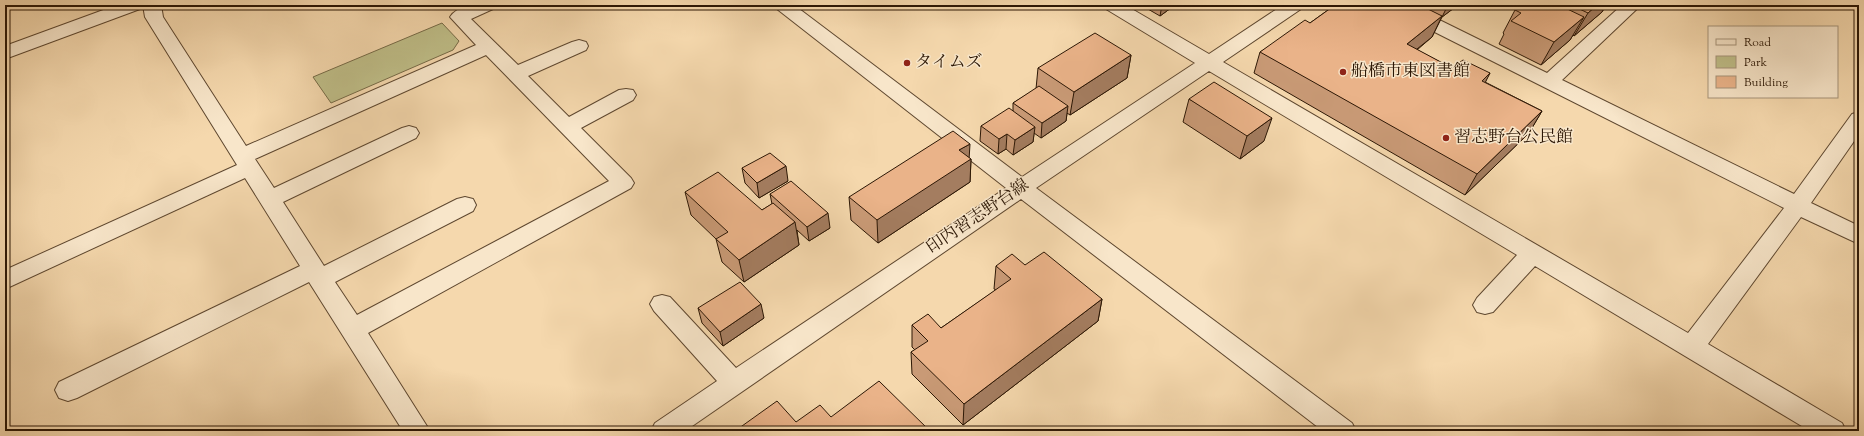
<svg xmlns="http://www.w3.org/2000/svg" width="1864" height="436" font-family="'Sorts Mill Goudy','Noto Serif JP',serif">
	<rect width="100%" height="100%" fill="#f5d8ad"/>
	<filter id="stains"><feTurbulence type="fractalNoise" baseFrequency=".005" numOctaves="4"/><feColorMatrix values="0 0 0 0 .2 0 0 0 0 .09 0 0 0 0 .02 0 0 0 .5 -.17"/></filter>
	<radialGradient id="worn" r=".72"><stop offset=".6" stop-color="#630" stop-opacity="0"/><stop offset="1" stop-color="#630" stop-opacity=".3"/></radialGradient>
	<path fill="#bfbe88" stroke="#766a46" d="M442,23L459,41L453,50L331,103L313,77Z"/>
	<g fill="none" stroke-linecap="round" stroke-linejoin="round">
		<defs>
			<path id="minor" d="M117,5H143L140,9L5,59V46Z
				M143,5H161L163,17L246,146L476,45L450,17C459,3 481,5 496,5L493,9L471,19L518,65L572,42L579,40L586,42L588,46L586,50L528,76L569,117L619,90L626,89L633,90L636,95L633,100L581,128L631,178L634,183L631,188L368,333L430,431H403L309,282L77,398L68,401L59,398L55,390L59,382L300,266L245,178L5,289V270L237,165L145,17ZM486,55L609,181L357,315L335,282L473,211L476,205L473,199L465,197L457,199L324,266L283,202L416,138L419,133L416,128L409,126L402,128L274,188L255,159Z
				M774,5H794L1022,177L1195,63L1106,9L1103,5H1125L1209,54L1283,5H1304L1301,9L1223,62L1688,333L1784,208L1389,9L1386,5H1409L1547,73L1622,5H1641L1562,80L1794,194L1852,114L1859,112V134L1811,203L1859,226V244L1801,217L1708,344L1842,423L1846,431H1810L1535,266L1493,312L1485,314L1477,312L1473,305L1477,298L1517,255L1209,71L1036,188L1352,423L1356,431H1323L1021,199L685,431H651L655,423L717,381L654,311L650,304L654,297L662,295L670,297L736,368L1006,188L777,9Z"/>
		</defs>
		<use href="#minor" stroke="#5e472f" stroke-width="2"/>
		<use href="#minor" fill="#f8e6ca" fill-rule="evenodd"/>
	</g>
	<path fill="#c99a76" stroke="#2c1705" d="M1141,5H1175L1160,16Z
		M1335,5H1458L1442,17L1432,37L1417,50L1452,68L1490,73L1485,82L1542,111L1529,133L1465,195L1254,73L1260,52L1310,23Z
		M1521,5H1606L1602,12L1574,36L1573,35L1570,40L1541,65L1499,44L1504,34L1503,33L1515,10Z
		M1131,55L1127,78L1070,115L1067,113L1066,121L1041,138L1034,133L1033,142L1013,155L1006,149L998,154L980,141L981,126L1013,111V103L1036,89L1038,68Z
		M1189,99L1264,141L1240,159L1183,122Z
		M969,158L971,159L970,182L878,243L851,220L849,197Z
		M742,168L788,181L759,198L745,183Z
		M685,192L762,210L772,204L770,194L830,228L809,241L797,230L799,245L744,282L722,262L716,239L691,215Z
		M1025,265L1102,299L1098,321L963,425L912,374L911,352L915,350L912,347V325L941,328L996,290L994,289L996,266Z
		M698,308L764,318L723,346L702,323Z"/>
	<path fill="#a47d60" stroke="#2c1705" d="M1162,5H1175L1160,16Z
		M1448,5H1458L1442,17Z
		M1597,5H1606L1602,12L1574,36L1588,13Z
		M1442,16L1432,37L1397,65L1407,44Z
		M1584,17L1570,40L1541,65L1554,42Z
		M1131,55L1127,78L1070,115L1074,92Z
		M1490,73L1479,95L1482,81Z
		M1068,106L1066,121L1041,138L1042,123Z
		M1542,111L1529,133L1465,195L1477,174Z
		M1272,118L1264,141L1240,159L1247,136Z
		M1035,127L1033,142L1013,155L1015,140Z
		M1007,134L1006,149L998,154L999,139Z
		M970,144L969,160L971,159L970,182L878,243L877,220L959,150Z
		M786,166L788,181L759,198L757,183Z
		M828,213L830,228L809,241L807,227Z
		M795,222L799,245L744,282L739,260Z
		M1102,299L1098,321L963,425L964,404Z
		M761,304L764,318L723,346L720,332Z"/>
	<path fill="#eab389" stroke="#2c1705" d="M1335,5H1420L1442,16L1407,44L1452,68L1463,60L1490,73L1482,81L1542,111L1477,174L1260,52L1305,20L1310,23Z
		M1521,5H1559L1584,17L1554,42L1511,21L1521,13L1515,10Z
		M1571,5H1597L1588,13Z
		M1095,33L1131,55L1074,92L1038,68Z
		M1214,82L1272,118L1247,136L1189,99Z
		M1039,86L1068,106L1042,123L1013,103Z
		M1009,108L1035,127L1015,140L1007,134L999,139L981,126Z
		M953,131L970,144L959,150L971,159L877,220L849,197Z
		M770,153L786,166L757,183L742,168Z
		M718,172L762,210L773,203L795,222L739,260L716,239L728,232L685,192Z
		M791,181L828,213L807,227L770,194Z
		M1044,252L1102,299L964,404L911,352L928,341L912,325L928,314L941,328L1011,279L996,266L1012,254L1025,265Z
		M740,282L761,304L720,332L698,308Z
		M879,381L930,431H735L777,401L796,422L820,405L831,417Z"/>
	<g fill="#8f2418" stroke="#f8e6ca" stroke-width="1.5">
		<circle cx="907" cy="63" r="4"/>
		<circle cx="1343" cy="72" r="4"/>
		<circle cx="1446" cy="138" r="4"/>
	</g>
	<g text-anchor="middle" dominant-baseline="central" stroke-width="3" stroke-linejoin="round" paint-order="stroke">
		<g font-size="17" fill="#2c1705" stroke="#f8e6ca" text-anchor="start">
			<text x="915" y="63">タイムズ</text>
			<text x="1351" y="72">船橋市東図書館</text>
			<text x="1454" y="138">習志野台公民館</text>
		</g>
		<g font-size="17" fill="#2c1705" stroke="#f8e6ca">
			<text transform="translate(978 217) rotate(-34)">印内習志野台線</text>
		</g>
	</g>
	<rect width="1864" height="436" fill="none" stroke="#f5d8ad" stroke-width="20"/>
	<rect x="6" y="6" width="1852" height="424" fill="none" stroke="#2c1705" stroke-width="2"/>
	<rect x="10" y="10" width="1844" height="416" fill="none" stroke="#2c1705"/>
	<rect x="1708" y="26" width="130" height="72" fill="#f8e6ca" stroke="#a6937b"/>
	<rect x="1716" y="39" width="20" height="6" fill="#f8e6ca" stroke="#a6937b"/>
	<text x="1744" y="46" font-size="12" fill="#2c1705">Road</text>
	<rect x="1716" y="56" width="20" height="12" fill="#bfbe88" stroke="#a6937b"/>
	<text x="1744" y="66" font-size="12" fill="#2c1705">Park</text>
	<rect x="1716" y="76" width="20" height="12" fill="#eab389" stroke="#a6937b"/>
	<text x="1744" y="86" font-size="12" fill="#2c1705">Building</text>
	<rect width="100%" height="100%" filter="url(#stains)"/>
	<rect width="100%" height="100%" fill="url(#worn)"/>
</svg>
